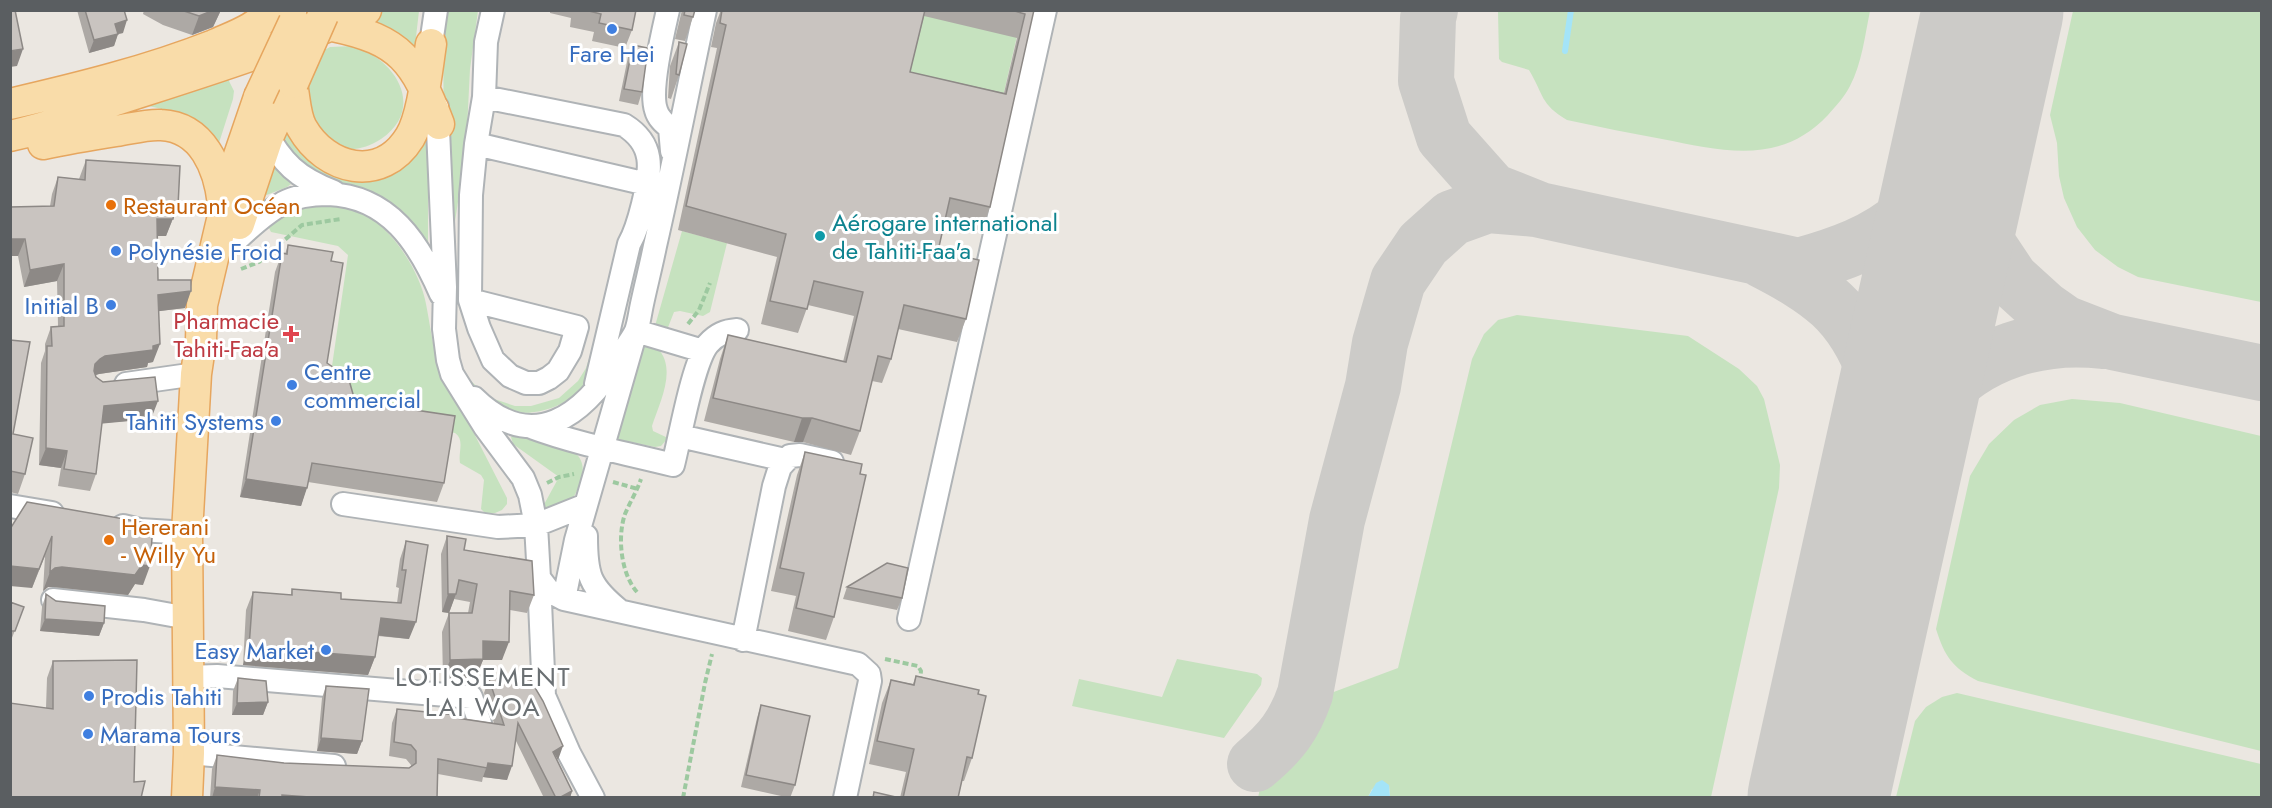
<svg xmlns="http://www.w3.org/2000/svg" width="2272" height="808" font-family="Jost,sans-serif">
	<rect width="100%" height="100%" fill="#ebe7e1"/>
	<path fill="#c6e2bf" d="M378,11H419L414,54L353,21Z
		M443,11H478L470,69L466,149L454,228L452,281L456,356L470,380L488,397L515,406H531L559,398L578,381L586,368L600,324C598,338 598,355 593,369C582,404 533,421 501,409C490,404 475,392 467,384C459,376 451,347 445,334Z
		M922,11L1020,23L995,131L902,95Z
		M1498,11V10L1870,11C1865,35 1862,63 1850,86C1845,96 1836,106 1828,115C1780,166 1723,151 1662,139C1630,133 1599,127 1567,120C1540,104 1544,95 1529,70L1502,62L1499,59Z
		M2073,11H2261V302L2138,277L2118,267L2095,250L2077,227L2064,198L2059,176L2057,143L2050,115Z
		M354,46C396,60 426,108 381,139C370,146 359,150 346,149C340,149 330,146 325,141C319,136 307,104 303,95L321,52L330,47Z
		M227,77L234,91L233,99L218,146C188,123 174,106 134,105Z
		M280,112L347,170L428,123V250L410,234L313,179L280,149Z
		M263,153L291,184L287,187L264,196L242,212Z
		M319,201C331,203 345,204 356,209C389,223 420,270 426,304C430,324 432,343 438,363L507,498V504L502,510L495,513H485L481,509L484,480L481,475L460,463C458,452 465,440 455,433L368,420L331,373L348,255L338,246L271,232L265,220Z
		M682,231L727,243L710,312L703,316L680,311L674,312L667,330L655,326Z
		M1517,315L1688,336L1739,369L1757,386L1764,399L1780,465L1779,488L1711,797H1390L1389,785L1372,789L1368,797L1258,798L1261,783L1297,746L1331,693L1398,668L1472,359L1484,334L1498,320Z
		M639,345L660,351C676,372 659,404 652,426L653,431L668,438L661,446L655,447L616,439Z
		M2072,399L2120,403L2261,436V751L1978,681C1952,667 1945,657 1936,629L1970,476L1989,444L2014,420L2040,405Z
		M517,433L575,453C590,465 580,486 572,500L548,512L541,510L559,477L513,444L511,437L514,434Z
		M1177,659L1257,674L1262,678L1261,685L1224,738L1072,706L1079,679L1162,697Z
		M1957,693L2261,764V797H1896L1915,721L1926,707L1942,697Z"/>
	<path fill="#a4e4f8" d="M1382,780L1389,785L1390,797H1368L1376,783Z"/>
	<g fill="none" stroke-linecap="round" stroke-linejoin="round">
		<path stroke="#a4e4f8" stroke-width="6" d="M1565,51L1571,10"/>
		<path stroke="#cccbc8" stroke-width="56" d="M1430,10L1428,18L1426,81L1444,137L1492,191L1540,210L1799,266C1838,255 1877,242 1908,214C1928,197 1944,174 1961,154
			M1961,154L1987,243L2011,279L2044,309L2064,323L2113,342L2262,373
			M1762,260C1820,290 1852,311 1875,374C1880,386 1887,401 1888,414C1891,436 1887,461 1887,484
			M1887,490C1902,461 1915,427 1936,401C1977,352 2041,334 2103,341
			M1255,764C1281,742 1294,726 1305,694L1337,520L1373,386L1380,343L1398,281L1423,244L1452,218L1488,205L1536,209"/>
		<path stroke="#cccbc8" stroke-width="141" d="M1818,798L1993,10"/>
		<defs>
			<path id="minor" d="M668,10C663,32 649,90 656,110C658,118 664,123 670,128L672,151
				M432,59L431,44L436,10
				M484,97L624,125C655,144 651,169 644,200C640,216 637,230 629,244L596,384
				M437,107L445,287L444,329L448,360L452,374L485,427L523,478L530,495L536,525L539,578L549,591L564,599L858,664L869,674L870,681L845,798
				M263,128C282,163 297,178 334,192
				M476,144L647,184
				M233,243C249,228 264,214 283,203C296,196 314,194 328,194C389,196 419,243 441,294
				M470,300L577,327L570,351L558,371L549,378L539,383H526L510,376L493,360L479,328L470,300L471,195L476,144L484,97L486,42L493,10
				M126,384L196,374
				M474,398C533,456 584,415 619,358C624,349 632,340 636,331C639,323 640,313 642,304C646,285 651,266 655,246C673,168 688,89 705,10
				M531,427C577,444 625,453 673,465C680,438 693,362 708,344C717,334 725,331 737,330
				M680,436L785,460
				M343,504L498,527L536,525L586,505
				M10,506L52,513
				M123,526L140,530L187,533
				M586,536C586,575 589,586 620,611
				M539,578L544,696L569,753L593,798
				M564,599L576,540L636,331L703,351
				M53,600L144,610L188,618
				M909,619L1045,10
				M743,640L774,486L780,467L790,456L800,455L832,462
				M188,677L217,676L471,697L480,723
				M189,753L334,766"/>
			<path id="major" d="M333,26C401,40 415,61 439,124
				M292,84C295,98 295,116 302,128C326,170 381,184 410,137C423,115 427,70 431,44
				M10,104C79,88 148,71 214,45C236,35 256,29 272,10
				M10,136C45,128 78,118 110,102C196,74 283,48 366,10
				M43,144C67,139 91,135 116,131C130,129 147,124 161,125C203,127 219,168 223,204
				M239,224L268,137L292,84
				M187,798L189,753L187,533L196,374L201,340L202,305L233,173L259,97"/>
		</defs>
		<use href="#minor" stroke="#afb3b6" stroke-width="26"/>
		<use href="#major" stroke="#e6a65f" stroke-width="33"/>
		<path stroke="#9dc9a0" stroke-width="4" stroke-dasharray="6 3" stroke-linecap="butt" d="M241,269L259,262L302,225L341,219
			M688,324L699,310L710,283
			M613,482L638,489
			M547,483L559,477L574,474
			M637,592C621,574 617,537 625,514C630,502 637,491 641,479
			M885,659L918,666L921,671L920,680
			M683,798L705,683L712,654"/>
		<use href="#minor" stroke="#fff" stroke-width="22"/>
		<use href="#major" stroke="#f9dca9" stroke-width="30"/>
		<defs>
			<path id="major-bridge" d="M293,83L323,15
				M259,97L294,22"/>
		</defs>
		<use href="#major-bridge" stroke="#e6a65f" stroke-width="33" stroke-linecap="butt"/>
		<use href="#major-bridge" stroke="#f9dca9" stroke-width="30"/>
	</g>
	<path fill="#ada9a5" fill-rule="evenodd" d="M77,10H124L123,33L118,34L114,46L89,53Z
		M144,10H221L213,27L192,35L163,25L143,14Z
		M550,10H636L632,30L625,48L592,41L594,32L570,27L571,18L550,13Z
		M682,10H695L693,17L685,41L675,39Z
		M721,10H1034L990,207L982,231L945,222L938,251L966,319L957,342L898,329L891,359L882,383L872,381L860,431L851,455L803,442H794L704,421L720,359L728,335L843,362L854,316L808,305L798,333L761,324L777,257L678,230L717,48L711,47L716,23ZM924,16L1017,38L1004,93L910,72Z
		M679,42V75L671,99L668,98L670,66Z
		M633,45L642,92L638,105L619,101L628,57Z
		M86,160L172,223H171L166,236H157L158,280L185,308L159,311L153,362L148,363L147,367L99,374L95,375L96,377L151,419L102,423L96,474L90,491L58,486L61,468L39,465L41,363L45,351V344L51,327L58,326L57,281L24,287L18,256H10V207L50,206L52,194L58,177L79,179Z
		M288,245L331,261L327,363L355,401L444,483L437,502L308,482L301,506L240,497L275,272L282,253L285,254Z
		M10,340L13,434L25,474L18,494L10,492Z
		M805,452L834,617L826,640L788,631L796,596L771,591L797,475Z
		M27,502L143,585L135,584L128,595L54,587H48L43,591L45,556L32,588Z
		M447,536L464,550L534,595L527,613L510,610L502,660H483L476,677L443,679L442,632L449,613H468L470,602L454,599L449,613L442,612L441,554Z
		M406,541L409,639L378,636L375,657L368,675L243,665L246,610L253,592L291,595L292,589L341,599L397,603L399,588L396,587L400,559Z
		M847,587L902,598L897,610L843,599Z
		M46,594L56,601L104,623L99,636L40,631L42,607Z
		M10,602L24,607L10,643Z
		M53,661L134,782L46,708L47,678Z
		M916,676L972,758L964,781H962L958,798H900L906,772L869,764L882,703L891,680L913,684Z
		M238,678L268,702L263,715H232L233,691Z
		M489,679L557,760L572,791L570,798H544L516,741L507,780L483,777L482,782L438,774L437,798H210L212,769L217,755L284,763L409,768L411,767V765L406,759L389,756L392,723L397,709L494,723L484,693Z
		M326,686L362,741L357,754L317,751L322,698Z
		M761,705L795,785L790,798L741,787L757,718Z"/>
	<path fill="#8d8986" d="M214,10H221L213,27L192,35L199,16Z
		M127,20L123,33L118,34L114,46L89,53L94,40L115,24Z
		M23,49L17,66L10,67V51Z
		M175,205L178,206L166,236H151L157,219Z
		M10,239H25L18,256H10Z
		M64,264L57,281L24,287L30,270Z
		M191,291L185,308L152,312L158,295Z
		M160,344L153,362L148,363L147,367L99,374L93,376L95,364L100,359L105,356Z
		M158,401L151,419L98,424L104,406Z
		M802,418H812L803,442H794Z
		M46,448L67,451L61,468L39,465Z
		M246,479L307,488L301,506L240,497Z
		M52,536L32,588L10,586V566Z
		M142,565L150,566L143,585L135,584L128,595L54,587H48L43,591L50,572L55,568Z
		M448,594H456L449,613L442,612Z
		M381,618L416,622L409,639L374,635Z
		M45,619L104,623L99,636L40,631Z
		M483,641L509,642L502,660H483L476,677L443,679L450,660Z
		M249,647L375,657L368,675L243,665Z
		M268,702L263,715H232L237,703Z
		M321,738L362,741L357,754L317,751Z
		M563,746L558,760L553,752Z
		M488,763L512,766L507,780L483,777Z
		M215,787L260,790L257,798H212Z
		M572,791L570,798H559Z
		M282,795L324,798H281Z"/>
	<path fill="#c9c4c0" stroke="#8d8986" stroke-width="1.5" d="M10,10H15L23,49L10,51Z
		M85,10H124L127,20L115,24L118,34L94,40Z
		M181,10H214L199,16Z
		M585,10H636L632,30L599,23L601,14Z
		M685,10H695L693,17L684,15Z
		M722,10H925L910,72L1006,94L1025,14L1011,10H1034L990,207L950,198L938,251L979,260L966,319L904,305L891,359L878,356L860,431L812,418H802L713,398L728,335L846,362L863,292L814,281L807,309L770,301L786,234L686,206L726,25L720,23Z
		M679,42L687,44L679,75L676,74Z
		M633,45L648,48L642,92L624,89Z
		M86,160L180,166L178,206L175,205L173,219H157L158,280H191V291L158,295L160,344L153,346V350L105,356L100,359L95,364L94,371L96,377L103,382L155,377L158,401L104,406L96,474L64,469L67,451L46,448L47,346H52L51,327L64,326V264L30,270L25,239H10V207L54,206L58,177L85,180Z
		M288,245L333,252L331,261L343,263L327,363L343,374L349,380L355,401L455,416L444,483L312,463L307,488L246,479L282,253L287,254Z
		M10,340L30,342L13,434L33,438L25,474L10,471Z
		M805,452L862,464L860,474L866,475L834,617L796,608L804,573L780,568Z
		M27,502L153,524L150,566L142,565L135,575L62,567L55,568L50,572L52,536L39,569L10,566V529Z
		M447,536L466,539L464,550L532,561L534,595L510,591L509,642L483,641V659L450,660L449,613H472L477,584L459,580L456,594H448Z
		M406,541L428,545L416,622L381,618L375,657L249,647L253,592L292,595V589L341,593V599L401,603L406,570H402Z
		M887,563L908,568L902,598L847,587Z
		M46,594L56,601L105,606L104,623L45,619Z
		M10,602L24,607L15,631H10Z
		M137,660L134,782L145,781L141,798H10V703L53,709V661Z
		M528,676L543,701L563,746L553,752L572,791L559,798H556L518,723L512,766L488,763L487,768L438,759L437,798H324L282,795V798H259L260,790L215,787L217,755L284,763L409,768L416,763V751L411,745L394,742L397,709L457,715V718L504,725L489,679Z
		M916,676L979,690L978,694L986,696L972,758L967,757L958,798H903L914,749L877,741L891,680L914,685Z
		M238,678L266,681L268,702L237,703Z
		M326,686L369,689L362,741L321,738Z
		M761,705L810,716L795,785L746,775Z
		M874,792L900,798H873Z"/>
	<g fill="#3f7fe0" stroke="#fff" stroke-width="2">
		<circle cx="612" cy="29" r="6"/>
		<circle cx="116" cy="251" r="6"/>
		<circle cx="111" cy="305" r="6"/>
		<circle cx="292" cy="385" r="6"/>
		<circle cx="276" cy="421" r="6"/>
		<circle cx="326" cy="650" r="6"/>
		<circle cx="89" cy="696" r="6"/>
		<circle cx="88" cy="734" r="6"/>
	</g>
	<g fill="#e8710a" stroke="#fff" stroke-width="2">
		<circle cx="111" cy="205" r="6"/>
		<circle cx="109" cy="540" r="6"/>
	</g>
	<circle fill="#0f9aa8" stroke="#fff" stroke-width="2" cx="820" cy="236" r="6"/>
	<path fill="#e0444e" stroke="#fff" stroke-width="2" d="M288 325h6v6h6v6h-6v6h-6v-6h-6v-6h6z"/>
	<g text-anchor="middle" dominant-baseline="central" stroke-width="6" stroke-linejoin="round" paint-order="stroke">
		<g font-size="24" fill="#366cbe" stroke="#fff" text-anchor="start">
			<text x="612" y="53" text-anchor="middle">Fare Hei</text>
			<text x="128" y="251">Polynésie Froid</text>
			<text x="99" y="305" text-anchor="end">Initial B</text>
			<text x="304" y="371">Centre<tspan x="304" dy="28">commercial</tspan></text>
			<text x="264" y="421" text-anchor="end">Tahiti Systems</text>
			<text x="314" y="650" text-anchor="end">Easy Market</text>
			<text x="101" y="696">Prodis Tahiti</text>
			<text x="100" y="734">Marama Tours</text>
		</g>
		<g font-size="24" fill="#c56008" stroke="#fff" text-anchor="start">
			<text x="123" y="205">Restaurant Océan</text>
			<text x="121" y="526">Hererani<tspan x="121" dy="28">- Willy Yu</tspan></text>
		</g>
		<g font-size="24" fill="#0d838f" stroke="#fff" text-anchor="start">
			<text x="832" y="222">Aérogare international<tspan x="832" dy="28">de Tahiti-Faa'a</tspan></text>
		</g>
		<g font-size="24" fill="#be3a42" stroke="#fff" text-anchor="end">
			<text x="279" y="320">Pharmacie<tspan x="279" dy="28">Tahiti-Faa'a</tspan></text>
		</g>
		<g font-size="26" letter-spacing="1.5" fill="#6b7073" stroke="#fff">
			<text x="483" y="677">LOTISSEMENT<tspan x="483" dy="30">LAI WOA</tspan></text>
		</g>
	</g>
	<rect width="2272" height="808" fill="none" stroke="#5a5e61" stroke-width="24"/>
</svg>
